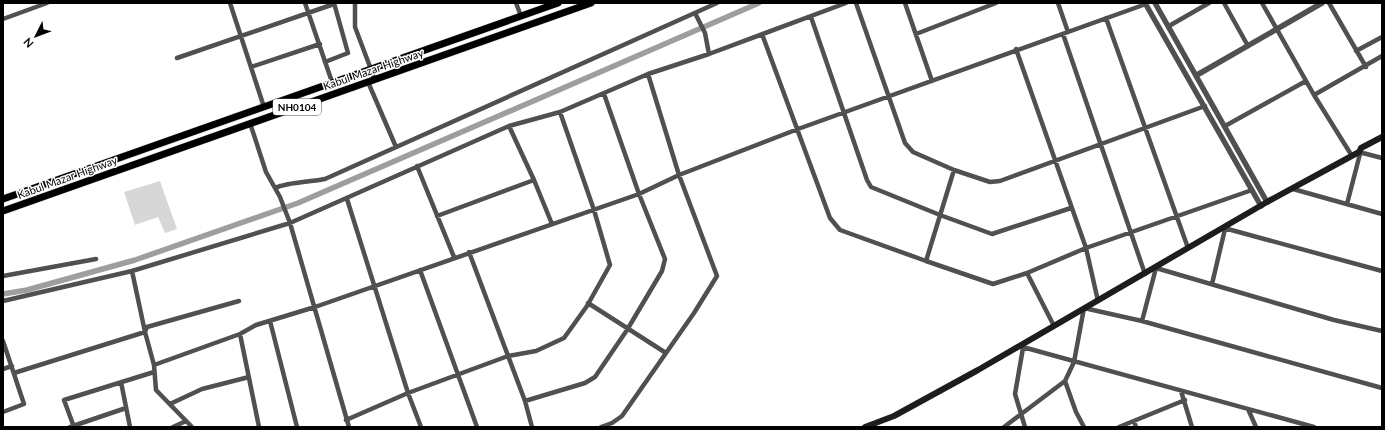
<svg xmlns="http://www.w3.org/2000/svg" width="1385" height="430" font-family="Lato,sans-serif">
	<rect width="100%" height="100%" fill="#fff"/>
	<path fill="#d7d7d7" d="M160,181L177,229L165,233L158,217L135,225L124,192Z"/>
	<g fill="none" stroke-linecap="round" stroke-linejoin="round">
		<path stroke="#9e9e9e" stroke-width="5.5" d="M3,294L27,290L135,260L298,203L759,3"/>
		<defs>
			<path id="trunk" d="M3,199L558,3
				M3,211L591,3"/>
		</defs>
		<use href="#trunk" stroke="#dbdbdb" stroke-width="8"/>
		<path stroke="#505050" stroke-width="4.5" d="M230,3L264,107
			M305,3L332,82
			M355,3V27L375,80
			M516,3L521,16
			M856,3L905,143L913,152L954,170
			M905,3L932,81
			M1058,3L1068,32
			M1224,3L1248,46
			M1262,3L1314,95L1352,156
			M1329,3L1366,67
			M695,13L705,33L709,54
			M811,17L867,180L871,187L940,215L992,234L1071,208
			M1106,18L1188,248
			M3,19L47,3
			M1169,26L1209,3
			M762,34L830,218L840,230L926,261L954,170L990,182L1000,181L1205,106
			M916,34L996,3
			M1063,34L1145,274
			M1016,49L1086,248L1098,301
			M1356,51L1382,37
			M177,58L334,4
			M325,62L348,53L334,3
			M251,67L320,44
			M368,82L396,147
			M1314,95L1382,56
			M250,123L266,172L280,197L290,223L349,427
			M509,126L534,180L552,224
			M1225,126L1306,81
			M1359,152L1382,158
			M417,166L454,257
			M275,188C287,182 311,182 325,179L717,3
			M1293,189L1382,214
			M347,199L408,393L421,427
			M1347,204L1361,150
			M437,216L534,180
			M1224,228L1382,271
			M469,252L525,401L532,427
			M926,261L993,284L1027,273L1086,248L1252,190
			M420,270L477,427
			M132,271L145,332L154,365L156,390L192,427
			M1027,273L1054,326
			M3,276L96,259
			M1212,284L1225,229
			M3,301L132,271L290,223L509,126L560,112L648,74L709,54L846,3
			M588,303L666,353
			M270,321L297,427
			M1142,321L1156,268L1334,320L1382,331
			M240,334L259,427
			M3,341L24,404L3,412
			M1019,346L1314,427
			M1023,348L1015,394L1025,427
			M154,365L240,334L256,325L315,307L639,194L679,175L798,129L1146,4
			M3,369L12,366
			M14,373L145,332L147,327L154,325L239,301
			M1065,381L1076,412L1084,427
			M121,382L130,427
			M1181,391L1192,427
			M525,401L585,383L595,377L627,330L662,271L665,259L639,194L604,94
			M170,404L202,389L249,377
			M1248,409L1256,427
			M346,420L408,393L508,356L536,351L564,338L587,306L610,265L594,210L560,112
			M1134,421L1136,427
			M70,427L126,408
			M74,427L64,400L154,372
			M173,427L186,421
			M601,427L612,423L622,416L694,313L717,276L679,175L648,74
			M1004,427L1065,381L1074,362L1084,308L1142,321L1382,388
			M1119,427L1185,400"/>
		<path stroke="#505050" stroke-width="5.5" d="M1145,3L1261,206
			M1155,3L1267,202
			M1197,75L1322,3"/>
		<path stroke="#1d1d1d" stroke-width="6" d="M865,427L894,416L978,370L1267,202L1359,152L1361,148L1382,137"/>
		<use href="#trunk" stroke="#000" stroke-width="7"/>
	</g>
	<g text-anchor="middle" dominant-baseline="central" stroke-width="3" stroke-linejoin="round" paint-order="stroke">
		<rect fill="#fff" stroke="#4c4c4c" stroke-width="1" x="273" y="99" width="48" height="16" rx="3"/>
		<g font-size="10" font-weight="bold" fill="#000">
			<text x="297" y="107">NH0104</text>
		</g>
		<g font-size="11" fill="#000" stroke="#fff">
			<text transform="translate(373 69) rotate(-19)">Kabul Mazar Highway</text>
			<text transform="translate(67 177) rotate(-20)">Kabul Mazar Highway</text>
		</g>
	</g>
	<rect width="1385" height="430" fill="none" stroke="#000000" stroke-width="8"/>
	<g transform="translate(36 36) rotate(228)" stroke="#ffffff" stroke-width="3" paint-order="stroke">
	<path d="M0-3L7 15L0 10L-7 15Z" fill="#000000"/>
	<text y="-6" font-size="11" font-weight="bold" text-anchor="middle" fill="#000000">N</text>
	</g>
</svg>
